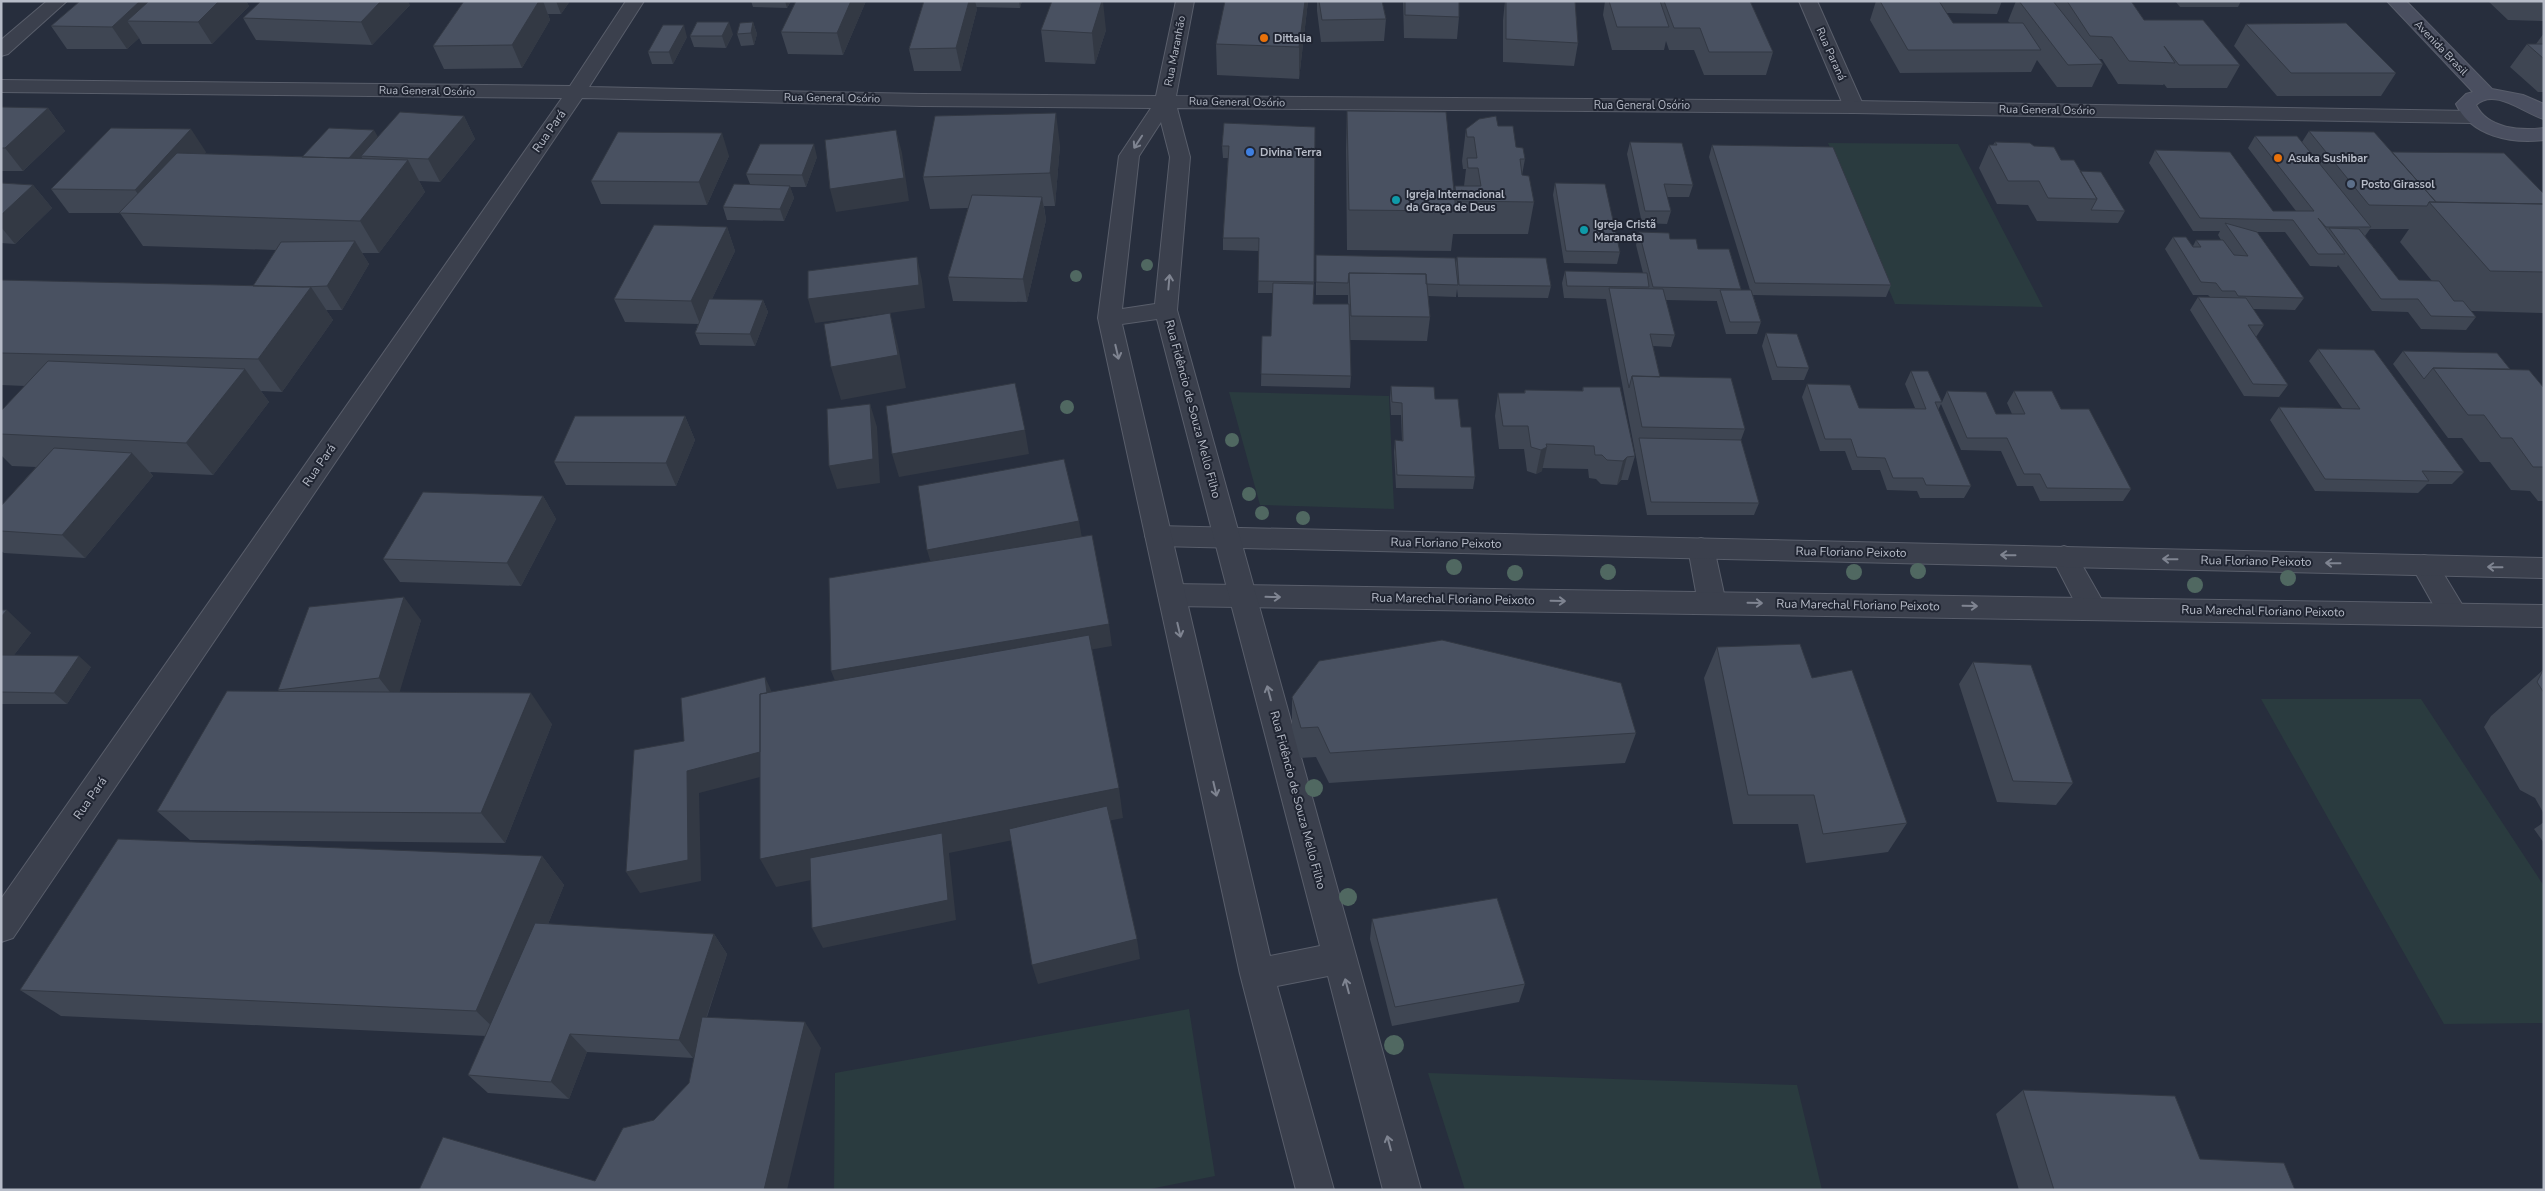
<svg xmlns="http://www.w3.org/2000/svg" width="2545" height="1191" font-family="'Nunito Sans',sans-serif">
	<rect width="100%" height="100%" fill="#272e3d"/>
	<path fill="#2a3b3f" d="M1828,143L1958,144L2043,307L1895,304Z
		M1229,392L1389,396L1394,509L1260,505Z
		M2261,699H2421L2544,886V1023L2444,1024Z
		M1189,1009L1215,1176L1145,1190H834L835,1073Z
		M1428,1073L1797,1085L1822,1190H1465Z"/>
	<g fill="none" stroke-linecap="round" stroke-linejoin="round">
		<defs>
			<path id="service" d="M1701,538L1710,541L1714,548L1726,603L1722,611L1712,614L1702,611L1698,603L1688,548L1692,541Z
				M2064,546L2073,549L2102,600L2106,608L2102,616L2092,619L2082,616L2051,556L2055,549Z
				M2424,555L2434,558L2463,606L2467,614L2463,622L2453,625L2443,622L2411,565L2414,558Z"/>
			<path id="minor" d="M47,1H67L8,54L1,56V40Z
				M1799,1H1817L1864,107L1861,111H1847L1844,107Z
				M1158,526L2544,558V578L1158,546L1149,543L1145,536L1149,529Z
				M1172,584L2544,605V627L1172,606L1162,602L1158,595L1162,588Z"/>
			<path id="tertiary" d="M626,1H644L589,87L922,94L1156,96L1176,1H1194L1176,96L1854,101L2473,111L2480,113L2483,117L2480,121L2473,123L1854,113L1177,108L1190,157L1177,310L1421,1190H1383L1328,976L1277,986L1334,1190H1296L1240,974L1098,318L1119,156L1151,108L922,106L582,98L13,938L1,942V899L562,98L1,92V80L570,86ZM1161,122L1170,157L1155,304L1122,309L1139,156ZM1157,319L1320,946L1270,956L1122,324Z"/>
			<path id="secondary" d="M2387,1H2406L2492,89L2523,95L2544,104V119C2525,114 2495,87 2476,105C2488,129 2521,131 2544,128V140C2511,144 2471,136 2456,104L2466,94L2473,92Z"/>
		</defs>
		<use href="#service" stroke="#595e6b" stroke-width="2"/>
		<use href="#minor" stroke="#595e6b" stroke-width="2"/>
		<use href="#tertiary" stroke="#595e6b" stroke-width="2"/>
		<use href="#secondary" stroke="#595e6b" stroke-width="2"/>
		<use href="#service" fill="#3b404d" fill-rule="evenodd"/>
		<use href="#minor" fill="#3b404d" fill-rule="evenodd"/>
		<use href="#tertiary" fill="#3b404d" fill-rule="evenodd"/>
		<use href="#secondary" fill="#4a4f60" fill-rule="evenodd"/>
	</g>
	<g fill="#506861">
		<circle cx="1147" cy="265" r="6"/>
		<circle cx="1076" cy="276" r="6"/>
		<circle cx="1067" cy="407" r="7"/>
		<circle cx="1232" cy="440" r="7"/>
		<circle cx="1249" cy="494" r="7"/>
		<circle cx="1262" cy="513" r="7"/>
		<circle cx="1303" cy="518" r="7"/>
		<circle cx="1454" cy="567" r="8"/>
		<circle cx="1918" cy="571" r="8"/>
		<circle cx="1608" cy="572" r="8"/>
		<circle cx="1854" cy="572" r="8"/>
		<circle cx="1515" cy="573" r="8"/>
		<circle cx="2288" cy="578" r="8"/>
		<circle cx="2195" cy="585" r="8"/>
		<circle cx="1314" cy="788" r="9"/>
		<circle cx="1348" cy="897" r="9"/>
		<circle cx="1394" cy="1045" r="10"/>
	</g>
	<path fill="#3f4653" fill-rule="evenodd" d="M80,1H246L249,6L212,44H142L139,38L127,49H67L51,26Z
		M464,1H570L561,14H548L550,20L522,68L444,69L433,46Z
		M751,1H791L787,8L753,7Z
		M866,1L843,55L788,54L781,32Z
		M924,1H1022L1020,8L976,7L977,9L961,71H914L909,49Z
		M1308,1L1299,79L1217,75L1216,44Z
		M1317,1H1382L1386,19L1384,41L1321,42L1317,11Z
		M1403,1H1459V17L1457,39L1404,38Z
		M1505,1H1575L1578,43L1574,66L1503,62V20Z
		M1605,1H1660L1661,4V1H1750L1773,52L1766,75H1704L1694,50H1669L1666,41L1664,50H1612L1603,15Z
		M1876,1H2002L1997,14L1946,13L1953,23H2010L2008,21L2016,1H2131L2144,20L2240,65L2227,88H2167L2164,84L2163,85L2118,84L2102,59H2099L2103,64L2092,87H2057L2037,60L2031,72L1900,73L1870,20Z
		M2175,1H2241L2238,7H2180Z
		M2488,1H2544V21L2508,20Z
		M410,5L372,45L256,40L243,18Z
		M753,22L757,34L754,45L741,46L737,34Z
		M2246,24L2396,73L2381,96H2277L2234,46Z
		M1041,30H1106L1095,64L1045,62Z
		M2544,33V92H2538L2510,67L2527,44H2536Z
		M733,34L726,48L694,47L690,36Z
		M687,37L673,64H652L648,52Z
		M1,107L48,108L65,131L23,171H1Z
		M1347,111L1454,193L1455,186H1464L1466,169H1463L1462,161L1466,129L1498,126L1525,159L1522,175L1534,202L1528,234H1453L1451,251L1347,250L1346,150Z
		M464,116L475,139L440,182L419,181L425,192L379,253H362L369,264L342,310H326L333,320L282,392L261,391L269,402L213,475L150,472L153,476L85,558L4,553L1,551V506L36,467L12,466L1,455V411L25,386L1,385V280L253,286L276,250L143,246L120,213H69L51,189L206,152L204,154L302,157Z
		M1224,123L1314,282L1313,304H1348V295H1316V255L1456,263L1457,257L1551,286L1548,298L1458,297L1457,289L1456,297L1428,296L1430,317L1427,341L1350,340L1351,376L1350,388L1261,386L1262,336H1271L1273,293H1258L1259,251L1223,250V238L1228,158H1223L1222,146Z
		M2309,131L2392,152L2544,194V313L2471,311L2476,317L2466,330L2421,329L2408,312L2372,311L2338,265L2337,267L2310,266L2285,232H2257L2304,298L2295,310L2253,309L2264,325L2256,337L2288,385L2279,397L2244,396L2190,310L2198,297H2210L2208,295H2193L2165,249L2173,237L2193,246L2196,240H2221L2218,235L2220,231H2193L2149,163L2155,150L2273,211H2296L2248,148L2255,136L2302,142ZM2370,229H2409L2400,242L2432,281L2399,280L2365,236Z
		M1630,142L1693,185L1689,197H1667L1671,211L1667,224L1642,223L1627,154Z
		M1995,142L2061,160L2080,171L2125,211L2118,223L2037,221L2028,205L1997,204L1979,168L1989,145H1993Z
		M1060,145L1055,206H1044L1046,220L1027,302L953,301L948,277L968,208L930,209L923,177Z
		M1712,145L1891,285L1886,297L1753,295L1761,322L1757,334H1726L1717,302V301L1666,300L1675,335L1671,347L1653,346L1660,377L1745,429L1741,440L1759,503L1754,515H1647L1606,299L1564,298L1562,283L1565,271L1643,273L1636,245L1639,232L1670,239L1698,249L1741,289V290H1750L1709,157Z
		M729,156L707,205L601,204L591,181Z
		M817,157L806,187H790L794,198L784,221L727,220L723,207L750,184L746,174Z
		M1,183L33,185L52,208L15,244L1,243Z
		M1555,183L1620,252L1617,264L1564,263L1553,195Z
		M727,227L735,251L712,299L763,300L768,312L755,346L700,345L695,333L698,324L625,322L614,299Z
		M1766,333L1809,368L1804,380H1772L1762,346Z
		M2318,349L2464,472L2452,484H2427L2418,493L2315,491L2270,420L2279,407L2342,408L2309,361Z
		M2403,351L2510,369L2544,388V501H2538L2530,491L2511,490L2490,462H2480L2462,438H2448L2393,364Z
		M1911,371L1942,402L1947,391L1996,414H2012L2007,403L2014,391L2061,409L2131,489L2123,501H2040L2033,486H2017L2001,451L1961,450L1941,404L1938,410L1971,486L1964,498H1920L1917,491L1887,490L1880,470H1852L1845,451H1820L1802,397L1807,384L1859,408H1915L1905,384Z
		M1391,386L1435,399L1461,427L1475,477L1473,489L1396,488L1394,452L1395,440L1402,441L1401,415H1391L1390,398Z
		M1583,387L1635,456L1628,480H1621L1617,485L1601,484L1596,479L1589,478L1588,469L1542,468V471L1536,474L1527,471L1524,449H1499L1495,416L1498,393H1524L1525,390L1582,391Z
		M685,416L695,440L676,486L566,485L554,462Z
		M543,496L556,519L521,586L400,582L383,559Z
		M1,610L31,633L14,655L91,667L67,704H1Z
		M421,620L399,692L552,724L505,843L190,840L157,811L280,692L278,690Z
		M1717,647L1812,678L1907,823L1888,852L1806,863L1798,824H1733L1704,678Z
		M1973,662L2073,783L2056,805L1997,802L1959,684Z
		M2543,670H2544V814L2535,798L2520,790L2484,727L2491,716Z
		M1292,697L1636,733L1625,763L1329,783L1316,757L1300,758L1292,728Z
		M2544,822V843L2534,829Z
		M542,856L564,885L548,924L714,934L727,954L707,1017L821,1048L595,1181L654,1120L689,1083L696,1051L693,1058L587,1052L569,1099L488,1093L468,1075L486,1036L61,1016L20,990Z
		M1372,919L1525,984L1519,1002L1392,1026L1370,939Z
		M2023,1090L2200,1159L2295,1190H2019L1996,1114Z"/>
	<path fill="#333944" d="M140,1H178L127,21L139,38L127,49L112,27Z
		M219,1H246L249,6L212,44L198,22Z
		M381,1H408L410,5L372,45L361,22Z
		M539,1H543L550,20L522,68L512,45Z
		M556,1H570L561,14Z
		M785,1H791L787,8Z
		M851,1H866L843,55L837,33Z
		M969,1H975L977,9L961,71L956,48Z
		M1019,1H1022L1020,8Z
		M1102,1H1103L1106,30L1095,64L1092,33Z
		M1305,1H1308L1299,79V47Z
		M729,22L733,34L726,48L722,36Z
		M753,22L757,34L754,45L751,33Z
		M684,25L687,37L673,64L669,52Z
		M48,108L65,131L23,171L5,148Z
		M1056,113L1060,145L1055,206L1050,173Z
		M464,116L475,139L440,182L428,159Z
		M191,129L206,152L152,213L135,190Z
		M374,130L381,142L361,156L364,161L343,165Z
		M896,130L902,153L909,201L836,212L830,189Z
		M722,133L729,156L707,205L699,182Z
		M814,144L817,157L806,187L802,175Z
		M408,160L425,192L379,253L360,221Z
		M33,185L52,208L15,244L1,227V215Z
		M790,186L794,198L784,221L780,209Z
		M1042,197L1046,220L1027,302L1023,279Z
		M727,227L735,251L700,324L691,301Z
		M355,241L369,264L342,310L327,286Z
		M917,257L922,281L925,308L890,313L898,346L906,388L841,400L831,367L890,313L815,323L808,299Z
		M311,287L333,320L282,392L258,359Z
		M763,300L768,312L755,346L750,334Z
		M245,369L269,402L213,475L186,443Z
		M870,404L877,427L880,483L837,489L829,466Z
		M685,416L695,440L676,486L666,463Z
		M1025,430L1029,454L899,477L892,454Z
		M1547,447L1542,471L1536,474L1541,450Z
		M132,453L153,476L85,558L62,535Z
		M1627,457L1621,480L1617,485L1623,461Z
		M543,496L556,519L521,586L507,563Z
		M1079,521L1083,544L934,573L927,550Z
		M404,597L421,620L397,701L379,678Z
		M7,610L31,633L1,672V617Z
		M1109,624L1112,646L840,693L831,671Z
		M79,656L91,667L67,704L54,693Z
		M765,677L775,699V773L699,793L701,881L640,893L626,872L687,771Z
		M531,693L552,724L505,843L481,813Z
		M1119,788L1123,818L949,853L956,920L823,948L812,928L944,854L776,887L760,859Z
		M542,856L564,885L502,1036L476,1011Z
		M714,934L727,954L693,1058L679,1040Z
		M1137,939L1140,959L1038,984L1032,965Z
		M805,1022L821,1048L787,1190H764Z
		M570,1034L587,1052L569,1099L551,1082Z"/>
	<path fill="#495161" stroke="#333944" d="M80,1H140L112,27L51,26Z
		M149,1H219L198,22L127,21Z
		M261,1H381L361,22L243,18Z
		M464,1H539L512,45L433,46Z
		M796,1H851L837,33L781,32Z
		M924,1H969L956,48L909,49Z
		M1052,1H1102L1092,33L1041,30Z
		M1225,1H1305L1299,47L1216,44Z
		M1319,1H1382L1386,19L1322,20Z
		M1405,1H1459V17L1405,15Z
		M1506,1H1575L1578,43L1506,39Z
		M1609,1H1660L1669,27H1617Z
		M1664,1H1750L1773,52H1709L1700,28H1674Z
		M1880,1H1939L1953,23H2023L2041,50H1908Z
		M2019,1H2053L2103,64L2068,65Z
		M2067,1H2131L2144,20H2203L2240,65H2179L2164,46L2175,63L2129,61L2112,37L2090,36Z
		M697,22H729L722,36H690Z
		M753,22L751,33L737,34L740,23Z
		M2346,23L2396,73H2291L2246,24Z
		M663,25H684L669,52H648Z
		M2527,44H2544V59Z
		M1,107L48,108L5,148H1Z
		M1347,111L1446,112L1456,211L1349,210Z
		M400,112L464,116L428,159L361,156Z
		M1056,113L1050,173L923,177L935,116Z
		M1496,116L1498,126H1513L1516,147L1523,148L1525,159H1520L1522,175L1529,176L1534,202L1457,201L1455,186H1481L1478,168H1468L1467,158H1477L1474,137H1467L1466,129L1479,119Z
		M1224,123L1315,127L1314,282L1258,281L1259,238H1223L1229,146H1222Z
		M111,128L191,129L135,190L51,189Z
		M329,128L374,130L349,158L302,157Z
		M896,130L904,178L830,189L825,140Z
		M2309,131L2374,132L2436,202H2429L2427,206L2369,205Z
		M618,132L722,133L699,182L591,181Z
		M2255,136H2297L2371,227H2326L2318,218L2345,254H2318L2293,220L2200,218L2155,150L2230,152L2273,211H2314Z
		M1630,142L1682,143L1693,185L1664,184L1671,211H1645Z
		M1995,142L2030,143L2034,146L2054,147L2061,160H2074L2097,199L2048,198L2039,181H2008L1989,145H1997Z
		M760,144H814L802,175L746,174Z
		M1712,145L1833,147L1891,285L1755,283Z
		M2392,152L2504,153L2544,194V204L2436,202Z
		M177,153L408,160L360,221L119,213Z
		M2080,171L2101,172L2125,211L2091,210L2097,199Z
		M1,183L33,185L1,215Z
		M1555,183L1605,184L1620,252L1566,251Z
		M734,184L790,186L780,209L723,207Z
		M972,195L1042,197L1023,279L948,277Z
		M2429,202L2544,204V272L2490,271Z
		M2225,223L2257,232L2304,298L2238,296L2235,291H2222L2216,283L2201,282L2173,237H2186L2193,247H2201L2196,240H2223L2234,255L2248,256Z
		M654,225L727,227L691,301L614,299Z
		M2329,228L2359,229L2399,280L2439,281L2454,301H2463L2476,317L2431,316L2418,299H2381Z
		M1639,232L1669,233L1670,239H1696L1698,249H1729L1741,289L1653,287Z
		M355,241L327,286L303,287L253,286L281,242Z
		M1316,255L1455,258L1458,285L1426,284V274L1349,273L1348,283L1316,282Z
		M917,257L919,285L808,299V271Z
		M1457,257L1546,258L1551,286L1459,285Z
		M1565,271L1647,273L1649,287L1567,286Z
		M1349,273L1426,274L1430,317L1351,316Z
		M1,280L311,287L258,359L1,353Z
		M1273,283L1314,284L1313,304H1349L1351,376L1261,374L1262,336H1271Z
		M1609,288L1663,289L1675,335L1650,334L1660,377L1632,376L1629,388Z
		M1720,290H1751L1761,322H1730Z
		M2198,297L2246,298L2264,325H2248L2288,385L2253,384Z
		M709,299L763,300L750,334L695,333Z
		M890,313L898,355L831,367L824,324Z
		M1766,333L1797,334L1809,368L1777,367Z
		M2318,349L2374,350L2464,472L2422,471L2429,481L2325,479L2279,407L2360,409Z
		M2403,351L2497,353L2510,369L2433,368L2424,379Z
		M48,361L245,369L186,443L1,434V411Z
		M2433,368L2529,370L2544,388V467H2533L2512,438H2501L2484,415H2468Z
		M1911,371H1928L1942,402H1935L1971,486L1926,485L1923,478H1893L1885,458L1857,457L1851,439H1825L1807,384L1850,385L1859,408L1926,409Z
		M1632,376L1731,378L1745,429L1642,427Z
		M1015,383L1025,430L892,454L886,406Z
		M1391,386L1434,387L1435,399H1458L1461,427H1471L1475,477L1397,475L1395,440L1403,441L1402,403L1392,402Z
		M1583,387H1620L1635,456L1627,457L1623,461L1607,460L1602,455H1595L1594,446L1546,444L1547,447L1541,450L1531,447L1528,426H1503L1498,393H1525V390L1583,391Z
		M1947,391L1986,392L1996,414H2025L2014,391H2052L2061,409H2089L2131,489L2047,488L2040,474H2024L2007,438H1967Z
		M870,404L873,459L829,466L827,409Z
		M575,416H685L666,463L554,462Z
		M1639,438L1741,440L1759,503L1651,502Z
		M54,448L132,453L62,535L1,531V506Z
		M1064,459L1079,521L927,550L918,486Z
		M423,492L543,496L507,563L383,559Z
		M1092,535L1109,624L831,671L829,578Z
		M404,597L379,678L278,690L309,607Z
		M1,610H7L1,617Z
		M1089,635L1119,788L760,859V694Z
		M1442,640L1621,683L1636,733L1330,753L1318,727L1301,728L1292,697L1319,661Z
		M1800,644L1812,678L1852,670L1907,823L1823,834L1814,795H1748L1717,647Z
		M1,655L79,656L54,693L1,692Z
		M1973,662L2031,665L2073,783L2013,781Z
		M2543,670H2544V693L2537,682Z
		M765,677L767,693L760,694V752L687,771L688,860L626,872L634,750L684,741L681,698Z
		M227,691L531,693L481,813L157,811Z
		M1107,806L1137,939L1032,965L1009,829Z
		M942,833L948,900L812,928L810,858Z
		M118,839L542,856L476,1011L20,990Z
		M1497,898L1525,984L1395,1007L1372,919Z
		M535,923L714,934L679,1040L570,1034L551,1082L468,1075Z
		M702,1017L805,1022L764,1190H419L443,1137L595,1181L623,1128L654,1120L689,1083Z
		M2023,1090L2175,1096L2200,1159L2284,1163L2295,1190H2054Z"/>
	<defs><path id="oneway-shaft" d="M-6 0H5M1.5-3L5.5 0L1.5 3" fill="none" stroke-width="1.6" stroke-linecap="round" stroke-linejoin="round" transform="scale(1.25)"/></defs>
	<g stroke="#7f8491">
		<use href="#oneway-shaft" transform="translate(1138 142) rotate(123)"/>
		<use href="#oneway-shaft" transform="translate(1169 282) rotate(-85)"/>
		<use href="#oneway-shaft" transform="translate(1117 352) rotate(77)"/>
		<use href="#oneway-shaft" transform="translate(2008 555) rotate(-179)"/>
		<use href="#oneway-shaft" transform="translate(2170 559) rotate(-179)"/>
		<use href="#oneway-shaft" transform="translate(2333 563) rotate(-179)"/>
		<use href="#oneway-shaft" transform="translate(2495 567) rotate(-179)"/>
		<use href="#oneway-shaft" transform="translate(1273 597) rotate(1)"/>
		<use href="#oneway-shaft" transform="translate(1558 601) rotate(1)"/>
		<use href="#oneway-shaft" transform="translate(1755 603) rotate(1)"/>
		<use href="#oneway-shaft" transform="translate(1970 606) rotate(1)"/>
		<use href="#oneway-shaft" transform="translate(1179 630) rotate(77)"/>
		<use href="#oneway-shaft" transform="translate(1269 693) rotate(-105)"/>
		<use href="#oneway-shaft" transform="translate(1215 789) rotate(77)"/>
		<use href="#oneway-shaft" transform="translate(1347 986) rotate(-105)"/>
		<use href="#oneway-shaft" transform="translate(1389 1143) rotate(-105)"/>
	</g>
	<g fill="#e8710a" stroke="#202532" stroke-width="2">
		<circle cx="1264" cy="38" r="5"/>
		<circle cx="2278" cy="158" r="5"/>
	</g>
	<circle fill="#3f7fe0" stroke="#202532" stroke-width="2" cx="1250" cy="152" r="5"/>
	<circle fill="#5c6f8a" stroke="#202532" stroke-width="2" cx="2351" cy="184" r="5"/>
	<g fill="#0f9aa8" stroke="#202532" stroke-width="2">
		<circle cx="1396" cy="200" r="5"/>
		<circle cx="1584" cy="230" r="5"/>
	</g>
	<g text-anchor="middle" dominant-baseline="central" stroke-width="4" stroke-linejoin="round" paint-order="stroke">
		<g font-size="11" font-weight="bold" fill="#b7bcc8" stroke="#202532" text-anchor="start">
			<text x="1274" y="38">Dittalia</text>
			<text x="1260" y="152">Divina Terra</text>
			<text x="2288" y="158">Asuka Sushibar</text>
			<text x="2361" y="184">Posto Girassol</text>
			<text x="1406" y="194">Igreja Internacional<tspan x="1406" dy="13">da Graça de Deus</tspan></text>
			<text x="1594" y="224">Igreja Cristã<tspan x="1594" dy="13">Maranata</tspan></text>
		</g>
		<g font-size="11" fill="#b7bcc8" stroke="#202532">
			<text transform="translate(2441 48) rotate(46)">Avenida Brasil</text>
			<text transform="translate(1175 51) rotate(-79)">Rua Maranhão</text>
			<text transform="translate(1831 54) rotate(66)">Rua Paraná</text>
			<text transform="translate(427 91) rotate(1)">Rua General Osório</text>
			<text transform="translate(832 98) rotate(1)">Rua General Osório</text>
			<text transform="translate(1237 102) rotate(1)">Rua General Osório</text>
			<text x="1642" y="105">Rua General Osório</text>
			<text transform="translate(2047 110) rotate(1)">Rua General Osório</text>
		</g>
		<g font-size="12" fill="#b7bcc8" stroke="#202532">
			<text transform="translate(549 131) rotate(-55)">Rua Pará</text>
			<text transform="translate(1193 409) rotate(75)">Rua Fidêncio de Souza Mello Filho</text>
			<text transform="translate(319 465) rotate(-55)">Rua Pará</text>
			<text transform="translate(1446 543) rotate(1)">Rua Floriano Peixoto</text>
			<text transform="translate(1851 552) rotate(1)">Rua Floriano Peixoto</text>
			<text transform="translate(2256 561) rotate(1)">Rua Floriano Peixoto</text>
			<text transform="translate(1453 599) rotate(1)">Rua Marechal Floriano Peixoto</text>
			<text transform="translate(1858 605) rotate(1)">Rua Marechal Floriano Peixoto</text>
			<text transform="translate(2263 611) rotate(1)">Rua Marechal Floriano Peixoto</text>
			<text transform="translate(90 798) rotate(-55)">Rua Pará</text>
			<text transform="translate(1298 800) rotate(75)">Rua Fidêncio de Souza Mello Filho</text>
		</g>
	</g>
	<rect width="2545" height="1191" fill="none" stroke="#b7bcc8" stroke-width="5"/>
</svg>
